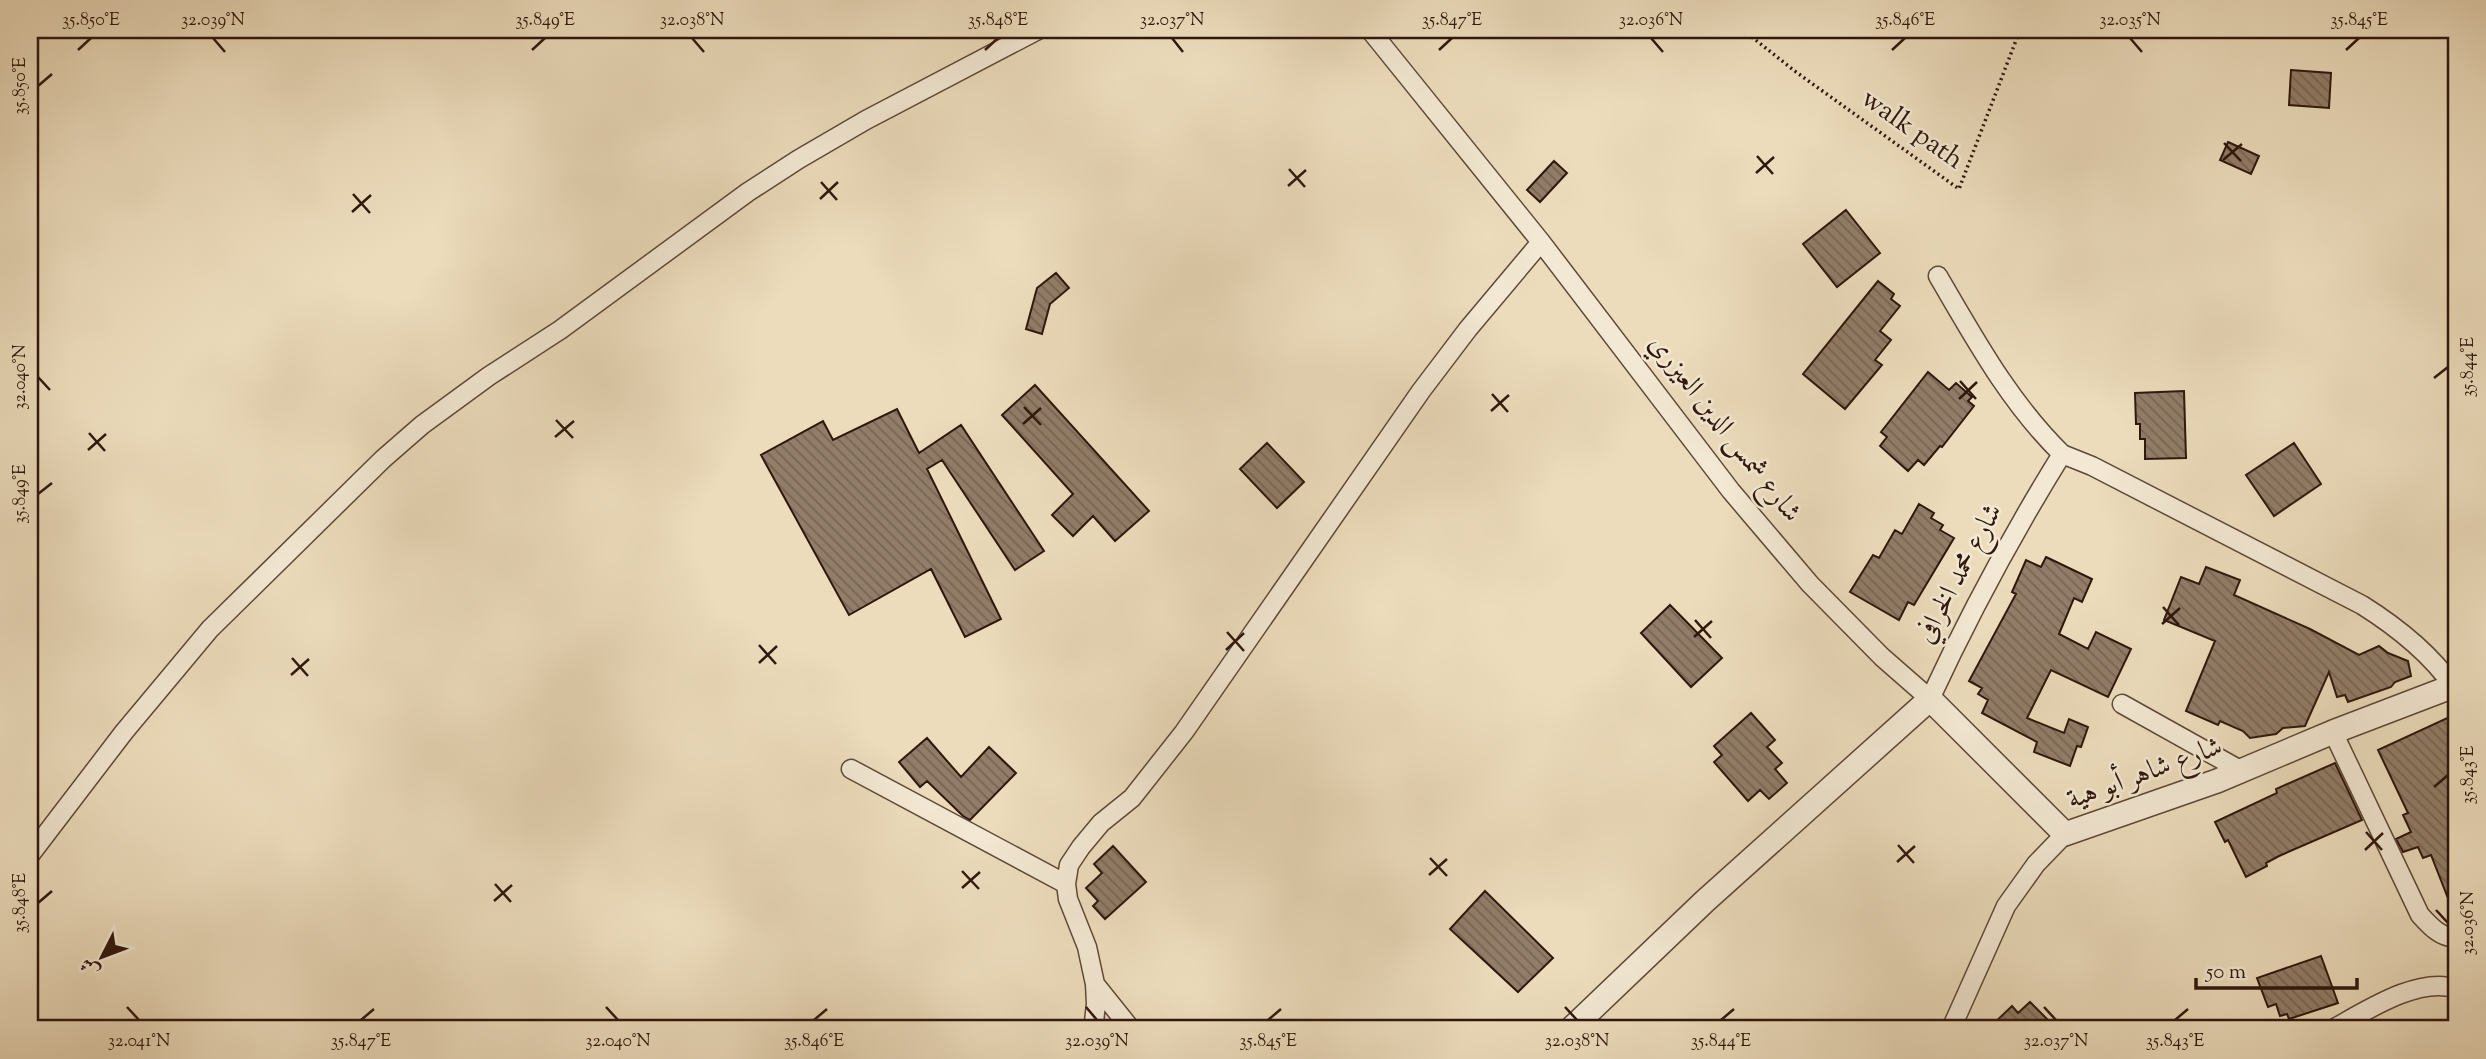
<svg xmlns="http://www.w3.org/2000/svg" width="2486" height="1059" font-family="'Sorts Mill Goudy',Amiri,serif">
	<defs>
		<pattern id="building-back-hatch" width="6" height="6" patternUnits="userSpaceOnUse" patternTransform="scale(1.75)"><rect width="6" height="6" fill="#917d68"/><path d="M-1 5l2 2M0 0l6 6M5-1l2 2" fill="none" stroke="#776554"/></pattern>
	</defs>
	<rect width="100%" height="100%" fill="#ecdcbc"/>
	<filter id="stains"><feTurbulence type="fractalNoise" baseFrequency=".00286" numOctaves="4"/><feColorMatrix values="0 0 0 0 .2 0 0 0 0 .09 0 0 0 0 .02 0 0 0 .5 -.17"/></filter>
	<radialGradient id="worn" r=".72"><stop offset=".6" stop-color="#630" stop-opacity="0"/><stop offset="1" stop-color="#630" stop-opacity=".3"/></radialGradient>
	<path fill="url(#building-back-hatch)" stroke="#2f170c" stroke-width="2" d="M2291,70L2331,73L2329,108L2289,105Z
		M2228,142L2259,156L2251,174L2220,160Z
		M1554,161L1567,173L1540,202L1527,190Z
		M1846,210L1880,253L1837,287L1803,244Z
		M1056,273L1069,288L1050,304L1042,334L1026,329L1037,288Z
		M1878,281L1894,294L1891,299L1900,306L1880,331L1891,340L1875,360L1882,365L1845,409L1803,374Z
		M1928,372L1949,390L1956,383L1972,397L1968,401L1974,406L1942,447L1940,446L1924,465L1918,460L1908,471L1880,446L1887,437L1881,432Z
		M1035,385L1149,511L1115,541L1093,516L1073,536L1052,515L1073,494L1002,415Z
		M2184,391L2186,458L2145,459V439H2140V424H2136L2135,393Z
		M897,409L919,453L961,425L1044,551L1015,570L942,460L927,469L1001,619L965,637L931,569L849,615L761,455L823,421L833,440Z
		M1267,443L1304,482L1277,508L1240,469Z
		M2294,443L2321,484L2274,516L2246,475Z
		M1919,504L1934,513L1931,518L1943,525L1940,530L1954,538L1914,605L1908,602L1899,620L1850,592L1873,555L1879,558L1895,530L1902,534Z
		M2046,557L2092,579L2082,602L2074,598L2059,634L2088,649L2096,632L2131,649L2108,697L2051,670L2027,718L2064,733L2069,719L2088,727L2081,747L2077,746L2070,766L2034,752L2037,742L1982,713L1988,700L1978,694L1982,688L1969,681L2016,594L2012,592L2026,560L2041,567Z
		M2206,567L2240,580L2234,595L2310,629L2359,655L2379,646L2388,653L2408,661L2411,676L2395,682L2391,687L2348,702L2345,695L2337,697L2329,672L2305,726L2283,728L2276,734L2250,738L2243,731L2220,721L2218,725L2186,711L2215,641L2164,620L2181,577L2199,584Z
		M1670,605L1722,658L1691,687L1641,633Z
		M1751,713L1775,740L1767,747L1782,763L1775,769L1787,783L1769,799L1760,790L1748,801L1714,762L1722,755L1714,746Z
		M2456,714V916H2455L2431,855L2423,858L2418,847L2403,852L2396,839L2411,832L2403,815L2408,813L2378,750Z
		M927,738L961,777L989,747L1016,773L970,820L963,816L927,781L920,787L899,762Z
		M2335,763L2362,820L2279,856L2266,863L2267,866L2246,877L2228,840L2225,842L2215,822L2277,793L2276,789Z
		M1113,846L1146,882L1105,919L1093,906L1098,901L1086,888L1102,873L1094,864Z
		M1485,891L1553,958L1518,992L1450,929Z
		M2321,956L2338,1003L2289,1019L2287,1014L2280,1016L2276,1004L2268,1007L2257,978Z
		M2030,1002L2057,1029H1988L2012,1006L2018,1013Z"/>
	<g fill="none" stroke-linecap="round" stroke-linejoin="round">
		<defs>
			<path id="minor" d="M1370,30L1541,242L1731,491L1810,584L1882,657L1930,699C1969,615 2013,533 2062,454L2092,466L2362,605C2397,627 2429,652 2453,686
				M1938,276C1975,339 2009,402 2062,454
				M2122,704L2242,771
				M2333,732L2420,915C2431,927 2440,937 2456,938
				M851,769L1066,884
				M30,855L124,732L210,629L383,459L422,425L489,376L560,330L748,192L799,159L866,120L1038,30
				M1095,984L1131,1029
				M1090,1029L1094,1022L1096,1004L1095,984L1087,947L1068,899L1066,884L1069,865L1081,847L1101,823L1132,798L1184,732L1421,391L1468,329L1541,242
				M1951,1029L2006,906L2036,864L2065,834
				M2333,1029C2364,1012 2420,975 2456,989"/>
			<path id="tertiary" d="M1571,1029L1705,901L1930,699L2065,834L2217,781L2333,732L2456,685"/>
		</defs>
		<use href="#minor" stroke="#5e4838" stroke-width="21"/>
		<use href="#tertiary" stroke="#5e4838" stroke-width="26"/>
		<path stroke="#2f170c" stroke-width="3.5" stroke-dasharray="2 3.5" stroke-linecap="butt" d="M1743,30L1796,72L1959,189L2020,30"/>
		<use href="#minor" stroke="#f3e8d3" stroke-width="18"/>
		<use href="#tertiary" stroke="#f3e8d3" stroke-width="23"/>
	</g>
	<path fill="none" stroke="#2f170c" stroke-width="2.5" d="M213,38L225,52M692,38L704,52M1172,38L1183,52M1651,38L1663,52M2130,38L2142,52M78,50L91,38M532,50L545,38M985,50L998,38M1439,50L1452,38M1892,50L1905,38M2346,50L2359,38M38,86L52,74M2224,143L2241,161M1757,156L1773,174M2223,160L2242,144M1289,169L1305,187M1756,173L1774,157M821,182L837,200M1288,186L1306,170M353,194L370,213M820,199L838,182M352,212L371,195M38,377L50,390M2434,378L2448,367M1960,381L1976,399M1492,394L1508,412M1959,399L1977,382M1024,407L1041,425M1491,411L1509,395M556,420L573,438M1023,424L1041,408M89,433L105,451M555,437L574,421M88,450L106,434M38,494L52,483M2163,607L2179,625M1695,620L1711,638M2162,624L2180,608M1227,632L1244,651M1694,637L1712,621M759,645L776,664M1226,650L1244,633M292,658L308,676M759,663L777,646M291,675L309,659M2434,787L2448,775M2366,832L2382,850M1898,845L1914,863M2365,850L2383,833M1430,858L1447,876M1897,862L1915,846M962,871L979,889M1429,875L1447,859M495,884L511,902M962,888L980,872M494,901L512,885M38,903L52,891M2436,910L2448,923M127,1007L139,1020M606,1007L618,1020M1086,1007L1097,1020M1565,1007L1577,1020M2044,1007L2056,1020M361,1020L374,1009M814,1020L827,1009M1268,1020L1281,1009M1721,1020L1734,1009M2175,1020L2188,1009"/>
	<g text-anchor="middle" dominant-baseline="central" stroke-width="5" stroke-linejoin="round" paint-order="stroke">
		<g font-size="28" fill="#2f170c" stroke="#f3e8d3">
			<text transform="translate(1912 130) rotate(35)">walk path</text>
			<text transform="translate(1724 429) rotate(52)">شارع شمس الدين العيزري</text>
			<text transform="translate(1960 574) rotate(-62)">شارع محمد الخرافي</text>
			<text transform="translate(2145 774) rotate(-20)">شارع شاهر أبو هية</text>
		</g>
	</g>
	<rect width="2486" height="1059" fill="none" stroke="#ecdcbc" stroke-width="77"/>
	<g transform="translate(102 957) rotate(228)" stroke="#f3e8d3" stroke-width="5" paint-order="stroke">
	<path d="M0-5L12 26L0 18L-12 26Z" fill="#2f170c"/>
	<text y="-10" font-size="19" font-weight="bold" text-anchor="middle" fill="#2f170c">ش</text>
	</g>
	<path d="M2196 978v10h161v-10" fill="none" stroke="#2f170c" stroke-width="3.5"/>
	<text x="2206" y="978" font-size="21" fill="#2f170c" stroke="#f3e8d3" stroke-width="5" paint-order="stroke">50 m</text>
	<rect x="38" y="38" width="2410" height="982" fill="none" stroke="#2f170c" stroke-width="2.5"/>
	<g font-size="18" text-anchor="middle" fill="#2f170c">
		<text x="91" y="25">35.850°E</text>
		<text x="213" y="25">32.039°N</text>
		<text x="545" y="25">35.849°E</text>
		<text x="692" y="25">32.038°N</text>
		<text x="998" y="25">35.848°E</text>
		<text x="1172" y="25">32.037°N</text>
		<text x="1452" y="25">35.847°E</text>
		<text x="1651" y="25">32.036°N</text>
		<text x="1905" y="25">35.846°E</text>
		<text x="2130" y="25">32.035°N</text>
		<text x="2359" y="25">35.845°E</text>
		<text transform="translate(19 86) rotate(-90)" y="6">35.850°E</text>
		<text transform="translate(2467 367) rotate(-90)" y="6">35.844°E</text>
		<text transform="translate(19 377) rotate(-90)" y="6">32.040°N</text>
		<text transform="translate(19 494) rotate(-90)" y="6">35.849°E</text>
		<text transform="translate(2467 775) rotate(-90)" y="6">35.843°E</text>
		<text transform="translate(19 903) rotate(-90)" y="6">35.848°E</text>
		<text transform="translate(2467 923) rotate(-90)" y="6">32.036°N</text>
		<text x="139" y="1046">32.041°N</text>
		<text x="361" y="1046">35.847°E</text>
		<text x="618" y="1046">32.040°N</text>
		<text x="814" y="1046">35.846°E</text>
		<text x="1097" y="1046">32.039°N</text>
		<text x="1268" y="1046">35.845°E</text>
		<text x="1577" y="1046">32.038°N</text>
		<text x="1721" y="1046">35.844°E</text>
		<text x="2056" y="1046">32.037°N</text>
		<text x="2175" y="1046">35.843°E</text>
	</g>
	<rect width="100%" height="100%" filter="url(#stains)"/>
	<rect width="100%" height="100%" fill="url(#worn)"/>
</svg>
